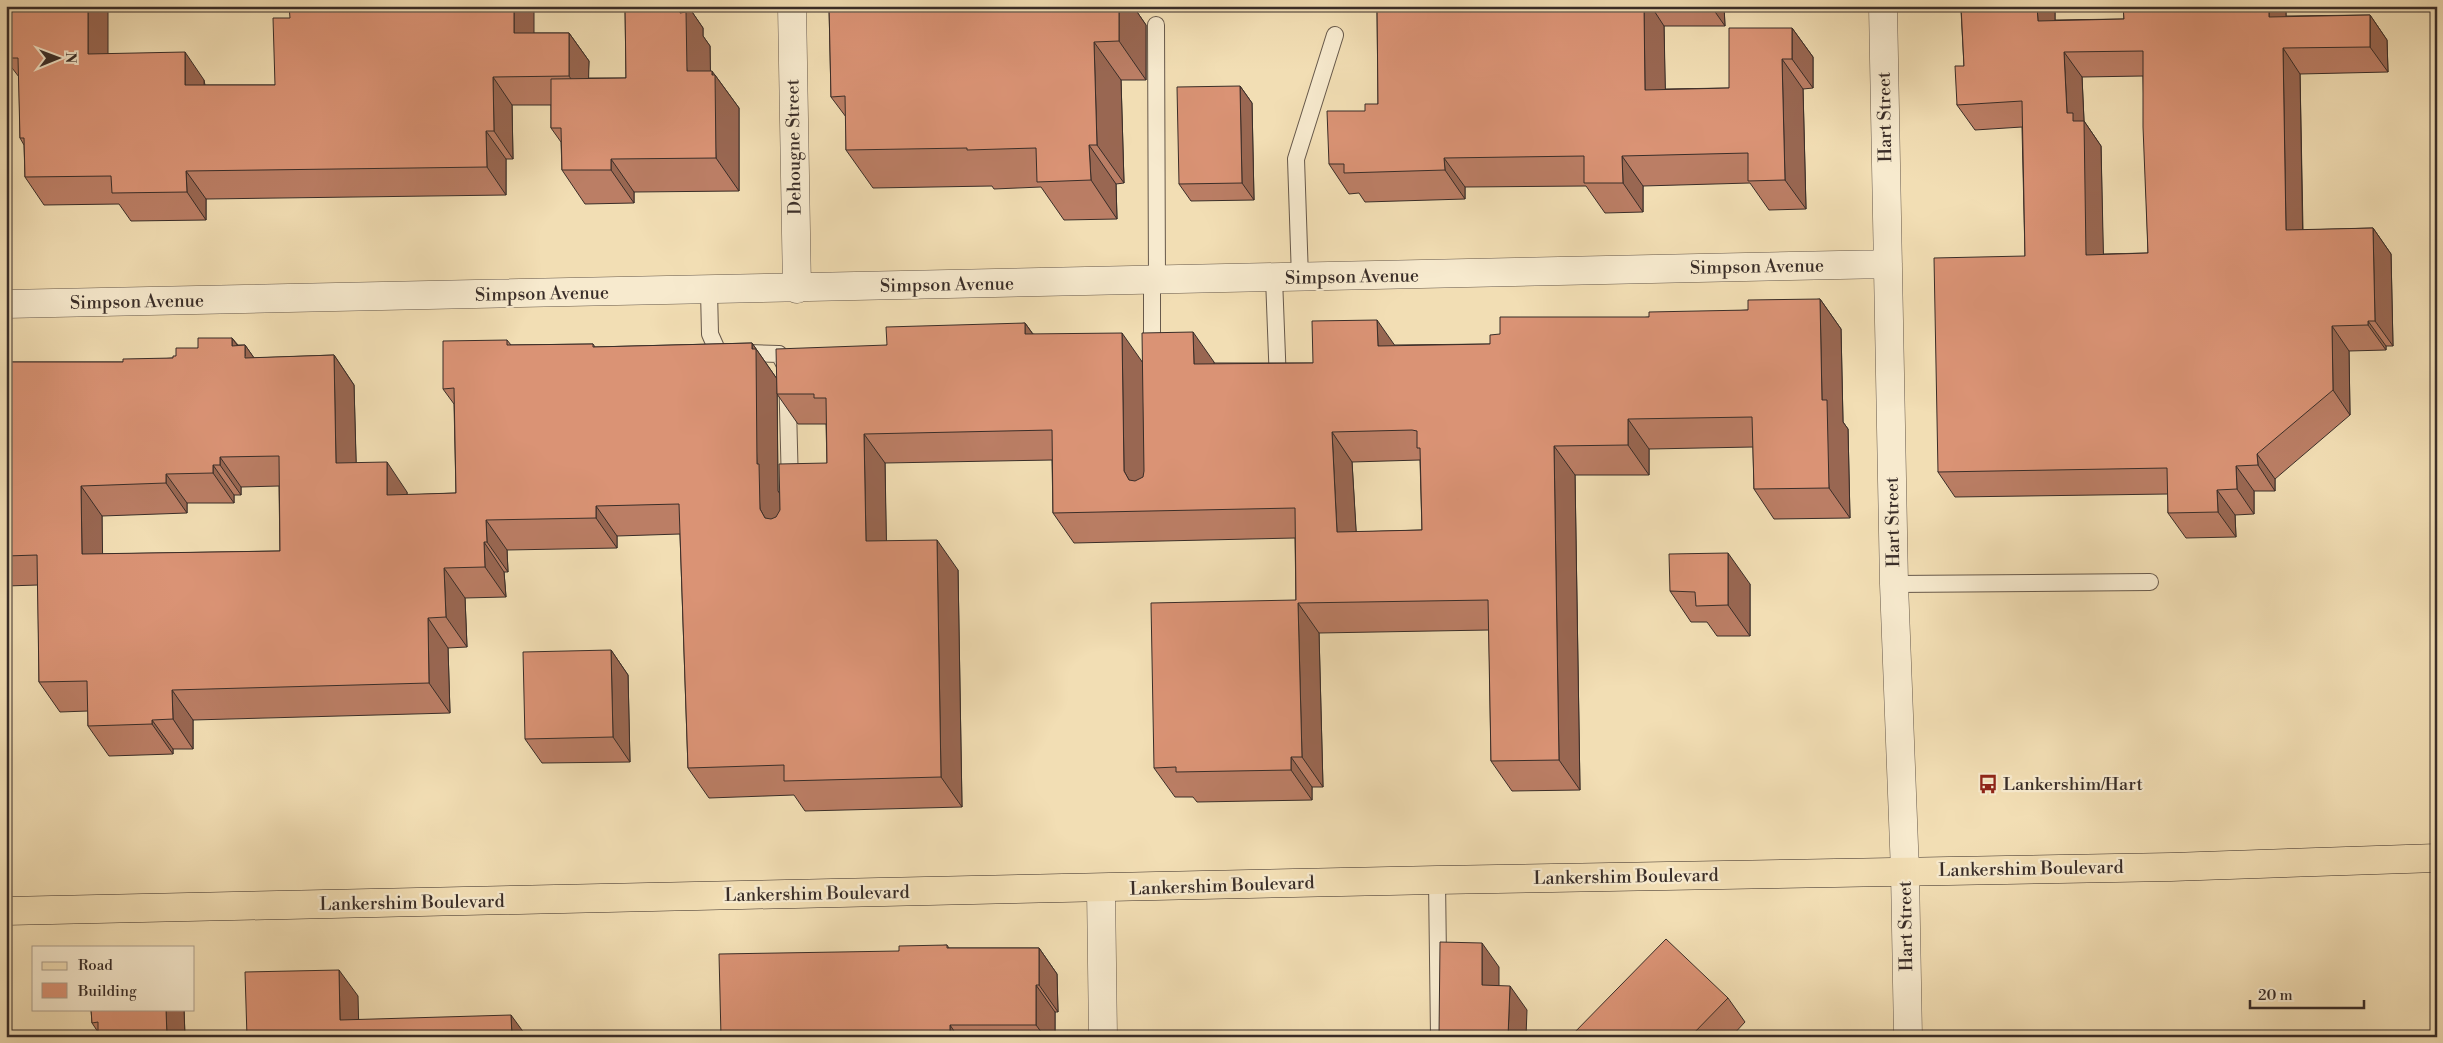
<svg xmlns="http://www.w3.org/2000/svg" width="2443" height="1043" font-family="'Libre Bodoni',serif">
	<rect width="100%" height="100%" fill="#f2deb4"/>
	<filter id="stains"><feTurbulence type="fractalNoise" baseFrequency=".004" numOctaves="4"/><feColorMatrix values="0 0 0 0 .2 0 0 0 0 .09 0 0 0 0 .02 0 0 0 .5 -.17"/></filter>
	<radialGradient id="worn" r=".72"><stop offset=".6" stop-color="#630" stop-opacity="0"/><stop offset="1" stop-color="#630" stop-opacity=".3"/></radialGradient>
	<g fill="none" stroke-linecap="round" stroke-linejoin="round">
		<defs>
			<path id="lane" d="M1156,25L1157,281
				M1274,278L1278,383
				M1300,278L1296,159L1335,35
				M1152,281V354
				M709,291L710,334L718,352L779,354L787,369L790,486
				M1894,584L2150,582
				M1437,880L1439,1037"/>
			<path id="street" d="M792,6L797,289
				M1883,6L1894,584L1905,872L1908,1037
				M6,304L1888,264
				M1101,889L1103,1037"/>
			<path id="primary" d="M6,911L1437,880L2171,867L2437,858"/>
		</defs>
		<use href="#lane" stroke="#67594b" stroke-width="18"/>
		<use href="#street" stroke="#67594b" stroke-width="29"/>
		<use href="#primary" stroke="#392d28" stroke-width="29"/>
		<use href="#lane" stroke="#f7eace" stroke-width="16"/>
		<use href="#street" stroke="#f7eace" stroke-width="28"/>
		<use href="#primary" stroke="#f2deb4" stroke-width="28"/>
	</g>
	<path fill="#bb7e65" stroke="#392d28" fill-rule="evenodd" d="M6,6L108,54L204,80L205,85H275L534,33H569L589,61L588,78H626L625,6H688L703,28V36L710,46V71L715,75L739,108V191L634,192V203L585,204L562,170L561,142L551,128V105H512L513,159H506V195L206,199V220L131,221L119,204L44,205L25,177L24,145L20,138L19,77L6,60Z
		M829,6H1133L1146,25V80H1121L1124,183L1116,184L1117,219L1064,220L1041,187L994,189L992,186L873,188L846,150V117L831,97Z
		M1377,6H1724L1725,26H1664L1665,89L1729,88L1792,28L1813,57V88L1803,89L1806,209L1769,210L1750,183L1643,186V212L1605,213L1586,186L1465,187V199L1365,202L1359,193L1349,194L1329,164L1365,111L1378,104Z
		M1959,6H2055V20L2124,19L2123,6H2286V16L2370,15L2387,40L2388,72L2300,74L2303,230L2373,228L2391,254L2393,346H2386V350L2349,351L2350,415L2275,479V491H2254V514L2235,515L2236,537L2186,538L2168,513V494L1955,497L1938,472L2025,256L2022,127L1975,130L1957,105L1964,66L1961,10ZM2143,76L2148,253L2103,254L2101,146L2084,121L2082,77Z
		M1240,86L1252,103L1254,200L1191,201L1179,184Z
		M1820,299L1841,329L1843,422L1848,429L1850,518L1774,519L1754,489L1753,447L1649,449V475H1575L1580,790L1512,791L1491,761L1489,630L1319,633L1323,787H1312V800L1197,802L1193,797H1175L1154,768L1296,600L1295,538L1074,543L1053,513L1052,460L885,463L886,541L958,570L962,807L805,811L794,795L709,798L688,768L680,534L617,536V548L507,550L508,572H504L506,597L465,598L467,647L448,648L450,713L193,720V749H173V754L109,756L88,726V711L60,712L39,682L38,585L6,586V362H123L173,358L176,356L198,348L232,338L238,345H245L254,358L334,355L354,385L356,463L407,492V495L456,493L454,404L443,389L507,340L511,345L593,344L595,347L752,343L777,379L887,345L1025,323L1033,334L1143,362H1214V363H1313L1395,345L1490,344L1500,334L1649,317L1748,310ZM777,387V394L798,424H826L827,463L780,494L778,491ZM1420,460L1422,530L1356,532L1352,462ZM279,486L280,551L102,554V516L187,513V503H234V495H241V487Z
		M1750,584V636H1717L1707,622H1691L1670,591Z
		M611,650L628,675L630,762L542,763L525,739Z
		M947,945L949,948H1039L1057,974L1058,1012H1055V1037H721L899,951Z
		M1728,998L1745,1022L1731,1037H1570Z
		M91,1009H184L185,1037H98V1032L92,1023Z"/>
	<path fill="#996752" stroke="#392d28" d="M88,6H108V82L88,54Z
		M514,6H534V61L514,33Z
		M680,6H688L703,28V36L710,46L711,104L687,71L680,13Z
		M1119,6H1133L1146,25V80L1119,41Z
		M1644,6H1651L1664,26L1666,119L1645,90Z
		M1711,6H1724L1725,26Z
		M2037,6H2055V46L2038,21Z
		M2269,6H2286V42L2269,17Z
		M2370,15L2387,40L2388,72L2370,47Z
		M1792,28L1813,57V88L1792,59Z
		M569,33L589,61L588,104L569,76Z
		M1094,42L1121,80L1124,183L1097,145Z
		M2283,48L2300,74L2303,255L2286,230Z
		M185,52L204,80L205,113L185,85Z
		M2064,52L2082,77L2084,121L2101,146L2104,280L2086,255L2067,113Z
		M1782,59L1803,89L1806,209L1785,180Z
		M712,71L739,108V191L716,158Z
		M493,77L512,105L513,159L494,131Z
		M1240,86L1252,103L1254,200L1242,183Z
		M486,131L506,159V195L487,167Z
		M1089,145L1116,184L1117,219L1091,180Z
		M1622,156L1643,186V212L1623,183Z
		M1444,158L1465,187V199L1445,170Z
		M611,159L634,192V203L611,170Z
		M186,171L206,199V220L187,192Z
		M2373,228L2391,254L2393,346L2375,321Z
		M1820,299L1841,329L1843,422L1848,429L1850,518L1829,488L1822,400Z
		M1377,320L1398,350L1378,346Z
		M2368,321L2386,346V350L2368,325Z
		M1025,323L1046,353L1025,334Z
		M2332,326L2349,351L2350,415L2333,390Z
		M1193,332L1214,362L1215,393L1194,364Z
		M1122,333L1143,363L1145,501L1129,480L1124,471Z
		M232,338L245,356V345L266,375V388L232,346Z
		M752,343L777,379L778,491L780,494L781,539L765,518L760,509L757,464Z
		M334,355L354,385L357,493L336,463Z
		M1628,419L1649,449V475L1628,445Z
		M1332,432L1352,462L1358,562L1337,532Z
		M864,434L885,463L887,571L866,541Z
		M1554,446L1575,475L1580,790L1559,760Z
		M2257,454L2275,479V491L2258,465Z
		M220,457L241,487V495L220,465Z
		M387,462L407,492L408,525L387,495Z
		M213,465L234,495V503L213,473Z
		M2236,466L2254,491V514L2237,489Z
		M166,474L187,503V513L166,483Z
		M81,486L102,516L103,584L82,554Z
		M2217,490L2235,515L2236,537L2218,512Z
		M596,506L617,536V548L596,518Z
		M486,520L507,550L508,572L487,542Z
		M937,540L958,570L962,807L941,777Z
		M484,542L504,572L506,597L485,567Z
		M1728,553L1750,584V636L1728,605Z
		M444,568L465,598L467,647L446,617Z
		M1298,603L1319,633L1323,787L1302,757Z
		M428,618L448,648L450,713L429,683Z
		M611,650L628,675L630,762L613,737Z
		M172,690L193,720V749L173,719Z
		M152,720L173,749V754L152,724Z
		M1291,757L1312,787V800L1291,770Z
		M1482,943L1499,967V1009L1482,985Z
		M1039,948L1057,974L1058,1012L1039,985Z
		M339,970L358,996L359,1037L340,1020Z
		M1036,985L1055,1012V1037H1045L1036,1025Z
		M1510,986L1527,1010L1526,1037H1508Z
		M166,1009H184L185,1037H167Z
		M511,1015L527,1037H512Z
		M950,1025L958,1037H950Z"/>
	<path fill="#da9375" stroke="#392d28" fill-rule="evenodd" d="M6,6H88V54L185,52V85H275L273,18H290L289,6H514V33H569V76L493,77L494,131H486L487,167L186,171L187,192L112,193L111,176L25,177L24,138H20L18,58H6Z
		M625,6H680V13L686,12L687,71H712V75H715L716,158L611,159V170H562L561,128H551V79L626,78Z
		M829,6H1119V41L1094,42L1097,145H1089L1091,180L1037,182L1036,148L967,150V148L846,150L845,96L831,97Z
		M1377,6H1644L1645,90L1729,88V28H1792V59H1782L1785,180L1748,181V153L1622,156L1623,183H1584V156L1444,158L1445,170L1344,173V164H1329L1327,111H1365V104H1378Z
		M1961,6H2037L2038,21L2124,19L2123,6H2269V17L2370,15V47L2283,48L2286,230L2373,228L2375,321H2368V325L2332,326L2333,390L2257,454L2258,465L2236,466L2237,489L2217,490L2218,512L2168,513L2167,468L1938,472L1934,258L2025,256L2022,101L1957,105L1955,66H1964ZM2143,51V127L2148,253L2086,255L2084,121H2073V113H2067L2064,52Z
		M1240,86L1242,183L1179,184L1177,87Z
		M1820,299L1822,400H1827L1829,488L1754,489L1752,417L1628,419V445L1554,446L1559,760L1491,761L1488,600L1298,603L1302,757H1291V770L1176,772V767L1154,768L1151,603L1296,600L1295,508L1053,513L1052,430L864,434L866,541L937,540L941,777L784,781V765L688,768L679,504L596,506V518L486,520L487,542H484L485,567L444,568L446,617L428,618L429,683L172,690L173,719L152,720V724L88,726L87,681L39,682L37,555L6,556V362H123V359L173,358V356H176V348H198V338H232V346L245,345V358L334,355L336,463L387,462V495L456,493L454,388L443,389V341L507,340V345L593,344V347L752,343V349H756L757,464H759L760,509L765,518L771,519L776,517L780,510L779,464L827,463L826,398H814V394H777L776,349L887,345L886,327L1025,323V334L1122,333L1124,471L1129,480L1135,481L1143,477L1144,471L1142,333L1193,332L1194,364L1313,363L1312,321L1377,320L1378,346L1490,344V335L1500,334V317H1649V312L1748,310V300ZM1412,430L1417,431V448H1420L1422,530L1337,532L1332,432ZM279,456L280,551L82,554L81,486L166,483V474L213,473V465H220V457Z
		M1728,553V605L1696,606L1695,592L1670,591L1669,554Z
		M611,650L613,737L525,739L523,652Z
		M1666,939L1728,998L1690,1037H1570Z
		M1440,942L1482,943V985L1510,986L1508,1037H1439Z
		M947,945V948H1039V985H1036V1025H950V1037H721L719,954L899,951V946Z
		M339,970L340,1020L511,1015L512,1037H247L245,972Z
		M91,1009H166L167,1037H98V1022L92,1023Z"/>
	<defs>
		<symbol id="bus-bare" viewBox="-9 -9 18 18"><path d="M-5-6H5V4H4V6H2V4H-2V6H-4V4H-5ZM-3.5-4V0h7V-4ZM-3.5 1.2v1.5H-2V1.2ZM2 1.2v1.5H3.5V1.2Z" fill="#8f2418" stroke="#f7eace" stroke-width="2.5" paint-order="stroke"/></symbol>
	</defs>
	<g fill-rule="evenodd">
		<use href="#bus-bare" x="1974" y="770" width="28" height="28"/>
	</g>
	<g text-anchor="middle" dominant-baseline="central" stroke-width="4.5" stroke-linejoin="round" paint-order="stroke">
		<g font-size="18" fill="#392d28" stroke="#f7eace">
			<text transform="translate(1885 117) rotate(-91)">Hart Street</text>
			<text transform="translate(794 147) rotate(-91)">Dehougne Street</text>
			<text transform="translate(1757 267) rotate(-1)">Simpson Avenue</text>
			<text transform="translate(1352 277) rotate(-1)">Simpson Avenue</text>
			<text transform="translate(947 285) rotate(-1)">Simpson Avenue</text>
			<text transform="translate(542 294) rotate(-1)">Simpson Avenue</text>
			<text transform="translate(137 302) rotate(-1)">Simpson Avenue</text>
			<text transform="translate(1893 522) rotate(-91)">Hart Street</text>
			<text transform="translate(2031 869) rotate(-1)">Lankershim Boulevard</text>
			<text transform="translate(1626 877) rotate(-1)">Lankershim Boulevard</text>
			<text transform="translate(1222 886) rotate(-2)">Lankershim Boulevard</text>
			<text transform="translate(817 894) rotate(-1)">Lankershim Boulevard</text>
			<text transform="translate(412 903) rotate(-1)">Lankershim Boulevard</text>
			<text transform="translate(1906 926) rotate(-91)">Hart Street</text>
		</g>
		<g font-size="18" fill="#392d28" stroke="#f7eace" text-anchor="start">
			<text x="2003" y="784">Lankershim/Hart</text>
		</g>
	</g>
	<rect width="2443" height="1043" fill="none" stroke="#f2deb4" stroke-width="25"/>
	<rect x="8" y="8" width="2428" height="1028" fill="none" stroke="#392d28" stroke-width="2.5"/>
	<rect x="12" y="12" width="2418" height="1018" fill="none" stroke="#392d28"/>
	<rect x="32" y="946" width="162" height="65" fill="#f7eace" stroke="#ab9e8c"/>
	<rect x="42" y="962" width="25" height="8" fill="#f2deb4" stroke="#ab9e8c"/>
	<text x="78" y="970" font-size="15" fill="#392d28">Road</text>
	<rect x="42" y="983" width="25" height="15" fill="#da9375" stroke="#ab9e8c"/>
	<text x="78" y="996" font-size="15" fill="#392d28">Building</text>
	<g transform="translate(58 58) rotate(89)" stroke="#f7eace" stroke-width="4" paint-order="stroke">
	<path d="M0-4L9 19L0 12L-9 19Z" fill="#392d28"/>
	<text y="-8" font-size="14" font-weight="bold" text-anchor="middle" fill="#392d28">N</text>
	</g>
	<path d="M2250 1000v8h114v-8" fill="none" stroke="#392d28" stroke-width="2.5"/>
	<text x="2258" y="1000" font-size="15" fill="#392d28" stroke="#f7eace" stroke-width="4" paint-order="stroke">20 m</text>
	<rect width="100%" height="100%" filter="url(#stains)"/>
	<rect width="100%" height="100%" fill="url(#worn)"/>
</svg>
